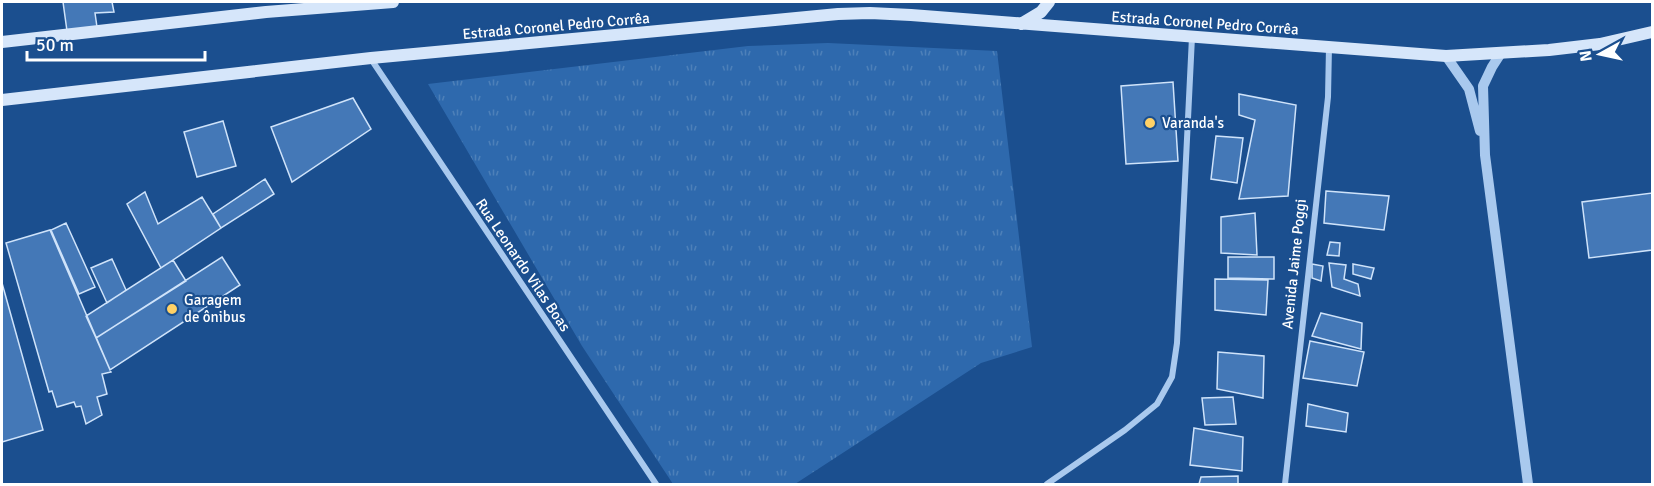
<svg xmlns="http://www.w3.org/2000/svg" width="1654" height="486" font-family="Signika,sans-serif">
	<defs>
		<pattern id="grass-tufts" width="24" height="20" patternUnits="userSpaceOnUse" patternTransform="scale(1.5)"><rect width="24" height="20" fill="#2e69ad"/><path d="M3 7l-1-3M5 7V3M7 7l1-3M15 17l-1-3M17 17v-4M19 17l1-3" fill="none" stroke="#4d80b9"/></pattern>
	</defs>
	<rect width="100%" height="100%" fill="#1b4f8f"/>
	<path fill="url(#grass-tufts)" d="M828,43L997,51L1032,347L981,363L795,484H673L582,346L428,84L748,46Z"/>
	<path fill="#4478b7" stroke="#cfe3fa" stroke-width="1.5" d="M63,2H112L114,12L95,13L97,27L67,31Z
		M1173,82L1178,161L1126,164L1121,86Z
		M1239,94L1296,105L1288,196L1239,199L1255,120L1239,115Z
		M353,98L371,129L292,182L271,127Z
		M223,121L236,166L197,177L184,132Z
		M1216,136L1243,138L1237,183L1211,179Z
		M265,179L274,194L221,228L213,214Z
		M1326,191L1389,196L1384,230L1324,223Z
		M145,192L158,224L202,197L221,228L161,268L127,204Z
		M1652,193V250L1589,258L1582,202Z
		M1255,213L1257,255L1221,253V217Z
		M66,223L95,287L79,294L51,230Z
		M50,230L111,372L102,374L107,394L97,397L102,415L86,424L81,406L76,407L74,402L57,407L52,391L49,392L6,243Z
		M1330,242L1340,243L1339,256L1327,255Z
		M222,257L240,285L110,370L96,338Z
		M1228,257H1274V279L1228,278Z
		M112,259L126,290L107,303L91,268Z
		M173,260L186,281L96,338L86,316Z
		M1329,263L1346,265L1344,279L1358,284L1360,296L1332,287Z
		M1312,264L1323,266L1321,281L1312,278Z
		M1353,264L1374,268L1371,279L1353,274Z
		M1215,279L1268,280L1266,315L1215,310Z
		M2,283L43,430L2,442Z
		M1321,313L1362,323L1361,349L1312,336Z
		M1310,341L1364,352L1357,386L1303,378Z
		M1218,352L1264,356L1263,398L1217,389Z
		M1233,397L1236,424L1205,425L1202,398Z
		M1308,404L1348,413L1346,432L1306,426Z
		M1194,428L1243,437L1242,471L1190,465Z
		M1238,476V484H1199L1201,477Z"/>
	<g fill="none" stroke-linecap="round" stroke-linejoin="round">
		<path stroke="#a9c9ee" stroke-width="6" d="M371,59L656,484
			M1047,484L1125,430L1157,404L1172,377L1177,343L1192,37
			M1285,484L1328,97L1329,47"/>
		<path stroke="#a9c9ee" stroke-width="10" d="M1501,53L1492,67L1483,86L1485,155L1528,484
			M1446,56L1469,89L1480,131"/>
		<path stroke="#d6e6fa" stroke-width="12" d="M1021,24L1041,12L1049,2
			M2,42L266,12L393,2
			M2,100L371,58L838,14L870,13L911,15L1446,56L1549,50L1600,44L1652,32"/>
	</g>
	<g fill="#ffd166" stroke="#1b4f8f" stroke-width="2">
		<circle cx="1150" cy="123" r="6"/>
		<circle cx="172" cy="309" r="6"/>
	</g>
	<g text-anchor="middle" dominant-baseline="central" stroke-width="4.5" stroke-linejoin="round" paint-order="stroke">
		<g font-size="15" fill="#fff" stroke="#1b4f8f">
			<text transform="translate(1205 23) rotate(4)">Estrada Coronel Pedro Corrêa</text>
			<text transform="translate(556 26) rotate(-5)">Estrada Coronel Pedro Corrêa</text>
			<text transform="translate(1294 264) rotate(-84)">Avenida Jaime Poggi</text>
			<text transform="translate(523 265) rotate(56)">Rua Leonardo Vilas Boas</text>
		</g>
		<g font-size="15" fill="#fff" stroke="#1b4f8f" text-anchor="start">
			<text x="1162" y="123">Varanda's</text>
			<text x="184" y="300">Garagem<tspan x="184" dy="17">de ônibus</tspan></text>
		</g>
	</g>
	<rect width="1654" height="486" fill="none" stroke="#ffffff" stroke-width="6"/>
	<g transform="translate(1600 54) rotate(262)" stroke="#1b4f8f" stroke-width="4.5" paint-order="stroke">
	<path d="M0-4.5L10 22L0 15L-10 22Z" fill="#ffffff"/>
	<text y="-9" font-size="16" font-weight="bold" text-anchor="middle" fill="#ffffff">N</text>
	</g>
	<path d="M27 51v9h178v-9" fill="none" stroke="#ffffff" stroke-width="3"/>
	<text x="36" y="51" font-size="18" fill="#ffffff" stroke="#1b4f8f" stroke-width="4.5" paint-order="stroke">50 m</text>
</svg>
